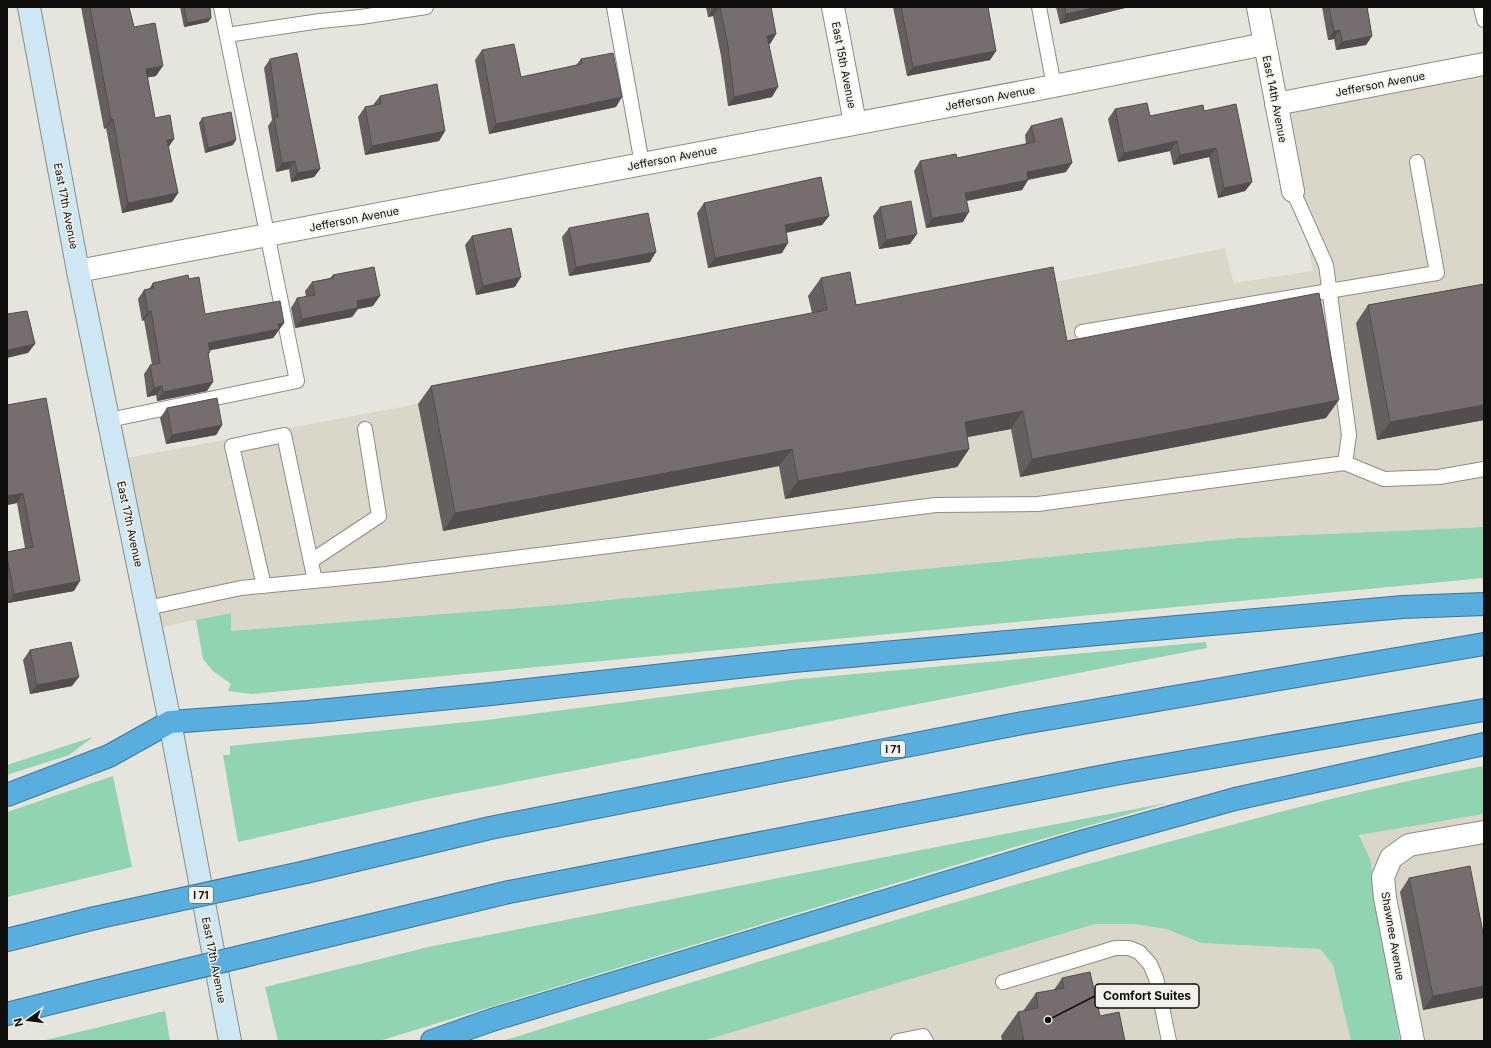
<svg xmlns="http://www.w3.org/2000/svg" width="1491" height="1048" font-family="Inter,sans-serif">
	<rect width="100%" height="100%" fill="#e5e4dd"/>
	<path fill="#dad7c9" d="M1484,60V527L1239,538L557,605L231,631L230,613L152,629L116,460L418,404L1040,285L1225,248L1234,283L1313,271L1280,101Z
		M1484,814V1041H1400L1370,859L1359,834Z
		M1095,924H1134L1166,929L1201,943L1320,949L1333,965L1351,1041H703Z"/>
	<path fill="#90d4b1" d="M1484,527V578L251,694L228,691L231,684L213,671L203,659L196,620L231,613V631L557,605L1239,538Z
		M1206,642L1207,648L427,799L238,842L223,755H230V746L487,720L800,679Z
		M93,737L69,755L7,775V765Z
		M1484,766V814L1359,835L1370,859L1400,1041H1351L1333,965L1320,949L1201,943L1166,929L1134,924H1095L703,1041H502C717,975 932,906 1150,847C1261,817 1371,786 1484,766Z
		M113,776L132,867L7,897V812Z
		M1167,803L1008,849L379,1041H278L265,987L433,946L921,850Z
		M165,1011L170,1041H42Z"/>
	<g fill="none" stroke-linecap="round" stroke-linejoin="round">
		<defs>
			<path id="lane" d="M614,7L642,164
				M1039,7L1054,86
				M1481,7L1484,20
				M227,35L320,21L361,17L426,7
				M1082,332L1437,273L1417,162
				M109,420L297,381L221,7
				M1345,463L1384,479L1439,477L1484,469
				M311,561L379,516L365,429
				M264,586L232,446L284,435L315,581
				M147,608L241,588L386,574L936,505L1038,504L1345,463L1349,435L1326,265L1293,191
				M1003,982L1099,953L1115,948H1129L1139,952L1150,964L1156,978L1169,1041
				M898,1041L923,1036L926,1041"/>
			<path id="street" d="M833,7L855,123
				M1258,7L1293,191
				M1276,104L1484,64
				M78,271L1054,86L1265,44
				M1413,1041L1385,898L1383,877L1391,858L1409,845L1484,832"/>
			<path id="secondary" d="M29,7L78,271L170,722L230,1041"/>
			<path id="highway" d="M7,795L109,756L170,722L308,712L491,694L793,661L1403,607L1484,604
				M306,872L490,828L1017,724L1484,644
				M7,940L95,918
				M310,940L509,892L1120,773L1484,710
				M7,1014L107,989
				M432,1041L492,1020L1084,841L1235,799L1484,744"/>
		</defs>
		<use href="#lane" stroke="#8c8b85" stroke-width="16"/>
		<use href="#street" stroke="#8c8b85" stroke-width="24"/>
		<use href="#secondary" stroke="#8c8b85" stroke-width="24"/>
		<use href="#highway" stroke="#3e7695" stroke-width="24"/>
		<use href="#lane" stroke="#fff" stroke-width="14"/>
		<use href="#street" stroke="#fff" stroke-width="22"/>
		<use href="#secondary" stroke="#cde7f5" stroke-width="22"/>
		<use href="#highway" stroke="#57aedf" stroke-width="22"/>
		<defs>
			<path id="highway-bridge" d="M95,918L306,872
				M107,989L310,940"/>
		</defs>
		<use href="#highway-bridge" stroke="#3e7695" stroke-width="24" stroke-linecap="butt"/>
		<use href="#highway-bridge" stroke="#57aedf" stroke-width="22"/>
	</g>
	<path fill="#655f5f" d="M81,7H129L134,27L156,76L147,77L155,118L174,139L168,147L178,193L172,202L122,213L106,128L104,129Z
		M180,7H210L211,18L208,22L184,27Z
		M706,7H771L776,34L770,44H769L772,97L728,106L721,56L713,16L708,17Z
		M893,7H988L996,51L990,60L907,76Z
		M1056,7H1129L1060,24Z
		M1322,7H1367L1372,36L1366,45L1336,50L1334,39L1328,40Z
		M482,50L521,77L576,65L581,59L616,107L489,134L475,60Z
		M270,59L320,169L314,177L291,182L289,169L276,172L268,126L272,120L264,68Z
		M380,96L445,131L439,141L365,155L358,117L365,107L373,105Z
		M1115,109L1150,116L1204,111L1252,182L1245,191L1218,198L1209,157L1173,165L1170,151L1118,162L1108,119Z
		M202,118L233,145L205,153L199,123Z
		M1031,126L1066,172L1028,180L1022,190L967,201L963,222L926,228L914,171L920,161L957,158L1026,144L1025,135Z
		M704,203L829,216L822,225L786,233L782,253L708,268L697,213Z
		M880,207L910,244L879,249L873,216Z
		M569,228L650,262L569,276L562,237Z
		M472,236L515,287L476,295L465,245Z
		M333,275L373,306L358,309L352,317L295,328L291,308L297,298L306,297L305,291L312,282L330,278Z
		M821,278L856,305L1067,341L1326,418L1020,477L1011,429L967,437L969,449L957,467L785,499L779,466L443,531L418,404L431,386L812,313L808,296Z
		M189,279L205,314L284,323L273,338L209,350V354L207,391L157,401L156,395L147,397L144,374L150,365H152L144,320L142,321L138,299L144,290L149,289L153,283Z
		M1484,284V420L1377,440L1356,323L1368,305Z
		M7,405L74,591L8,603L7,600V552L25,548L17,503L7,505Z
		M167,408L222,425L216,435L166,444L160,418Z
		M30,650L72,686L30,694L23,660Z
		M1409,878L1483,998L1423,1010L1400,892Z
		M1062,978L1125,1041H1002L1001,1036L1018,1012L1023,1011L1036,993L1054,990Z"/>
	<path fill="#534d4d" d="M714,7H719L713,16L708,17Z
		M1097,7H1129L1060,24L1066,14Z
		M211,18L208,22L184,27L187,23Z
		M1340,30L1334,39L1328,40L1334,31Z
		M776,34L770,44L760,46L767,36Z
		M1372,36L1366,45L1336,50L1342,42Z
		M996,51L990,60L907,76L913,67Z
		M163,66L156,76L139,79L146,69Z
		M778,87L772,97L728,106L734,97Z
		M622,97L616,107L489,134L496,124Z
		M111,119H113L106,128L104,129Z
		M445,131L439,141L365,155L372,146Z
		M174,139L168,148L167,140Z
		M236,140L233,145L205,153L208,148Z
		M1177,141L1170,151L1118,162L1124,153Z
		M1216,148L1209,157L1173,165L1180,155Z
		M295,161L289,169L276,172L282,163Z
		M1072,163L1066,172L1020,181L1027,172Z
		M320,169L314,177L291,182L297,173Z
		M1028,180L1022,190L958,202L965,193Z
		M1252,182L1245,191L1218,198L1224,188Z
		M178,193L172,202L122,213L128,203Z
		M969,212L963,222L926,228L932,218Z
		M829,216L822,225L778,234L785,225Z
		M917,234L910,244L879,249L886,240Z
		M788,243L782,253L708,268L715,258Z
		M656,252L650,262L569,276L576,267Z
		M521,277L515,287L476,295L483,286Z
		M380,296L373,306L358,309L352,317L295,328L302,319L357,301Z
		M151,311L144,320L142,321L148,312Z
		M284,323L273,338L202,352L208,343Z
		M35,344L28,353L7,358V350Z
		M213,382L207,391L157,401L163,392Z
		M162,386L156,395L147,397L154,388Z
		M1339,400L1326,418L1020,477L1032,459Z
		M1484,405V420L1377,440L1390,422Z
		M1023,411L1011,429L952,440L965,422Z
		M222,425L216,435L166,444L172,435Z
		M792,449L779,466L443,531L455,513Z
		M969,449L957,467L785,499L798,481Z
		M23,493L17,503L7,505V496Z
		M80,581L74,591L8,603L14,594Z
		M79,677L72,686L30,694L37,685Z
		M1484,986V997L1483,998L1423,1010L1433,996Z"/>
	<path fill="#766e6e" stroke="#534d4d" d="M90,7H129L134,27L155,23L163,66L146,69L155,118L170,115L174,139L167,140L178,193L128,203L113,119H111Z
		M184,7H210L211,18L187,23Z
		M720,7H771L776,34L767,36L778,87L734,97L728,46Z
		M901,7H988L996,51L913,67Z
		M1065,7H1097L1066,14Z
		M1329,7H1367L1372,36L1342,42L1340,30L1334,31Z
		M514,44L521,77L582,64L581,59L613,53L622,97L496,124L482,50Z
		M297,53L320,169L297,173L295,161L282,163L274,117H278L270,59Z
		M437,84L445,131L372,146L365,107L381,104L380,96Z
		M1147,103L1150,116L1203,105L1204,111L1236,104L1252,182L1224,188L1216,148L1180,155L1177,141L1124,153L1115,109Z
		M231,112L236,140L208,148L202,118Z
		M1062,118L1072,163L1027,172L1028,180L965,193L969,212L932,218L920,161L956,154L957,158L1035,142L1031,126Z
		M821,177L829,216L785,225L788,243L715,258L704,203Z
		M911,201L917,234L886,240L880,207Z
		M648,213L656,252L576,267L569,228Z
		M511,228L521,277L483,286L472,236Z
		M374,267L380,296L357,301L358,308L302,319L297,298L315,295L312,282L334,278L333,275Z
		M1053,267L1067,341L1319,293L1339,400L1032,459L1023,411L965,422L969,449L798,481L792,449L455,513L431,386L827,310L821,278L850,272L856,305Z
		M188,275L189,279L199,277L205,314L280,301L284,323L278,324L279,329L208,343L210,352L208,353L213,382L163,392L162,386L154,388L150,365L160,363L151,311L148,312L144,290L153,288V283Z
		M1484,284V405L1390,422L1368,305Z
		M27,311L35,344L7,350V314Z
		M46,398L80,581L14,594L7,557V552L33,547L23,493L7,496V405Z
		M217,398L222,425L172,435L167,408Z
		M71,642L79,677L37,685L30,650Z
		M1470,866L1484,938V986L1433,996L1409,878Z
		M1090,972L1100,1016L1119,1012L1125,1041H1024L1018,1012L1038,1008L1036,993L1064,988L1062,978Z"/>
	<g text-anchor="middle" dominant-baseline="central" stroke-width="3" stroke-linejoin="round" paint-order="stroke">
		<g fill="#f2f1ea" stroke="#53524f" stroke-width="1">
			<rect x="881" y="741" width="24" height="16" rx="3"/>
			<rect x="189" y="887" width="24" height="16" rx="3"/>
		</g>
		<g font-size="10" font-weight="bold" fill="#0f0e0c">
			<text x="893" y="749">I 71</text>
			<text x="201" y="895">I 71</text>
		</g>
		<g font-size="11" fill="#0f0e0c" stroke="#f2f1ea">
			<text transform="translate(844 65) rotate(79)">East 15th Avenue</text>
			<text transform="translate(1380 84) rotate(-11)">Jefferson Avenue</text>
			<text transform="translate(990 98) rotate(-11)">Jefferson Avenue</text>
			<text transform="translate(1275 99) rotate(79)">East 14th Avenue</text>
			<text transform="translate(672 158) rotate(-11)">Jefferson Avenue</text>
			<text transform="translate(66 206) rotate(79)">East 17th Avenue</text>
			<text transform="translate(354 219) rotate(-11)">Jefferson Avenue</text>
			<text transform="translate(130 524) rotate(78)">East 17th Avenue</text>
			<text transform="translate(1393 936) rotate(80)">Shawnee Avenue</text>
			<text transform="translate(214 960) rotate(79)">East 17th Avenue</text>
		</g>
	</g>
	<path fill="none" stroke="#0f0e0c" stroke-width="1.5" d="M1048 1020L1095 996"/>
	<circle fill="#0f0e0c" stroke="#f2f1ea" stroke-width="1.5" cx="1048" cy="1020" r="4"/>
	<rect fill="#f2f1ea" stroke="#0f0e0c" stroke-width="1.5" x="1095" y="984" width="104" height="24" rx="4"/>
	<g font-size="12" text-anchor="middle" font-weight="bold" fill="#0f0e0c">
		<text x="1147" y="1000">Comfort Suites</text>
	</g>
	<rect width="1491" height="1048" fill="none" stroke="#0f0e0c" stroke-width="16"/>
	<g transform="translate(28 1020) rotate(256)" stroke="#f2f1ea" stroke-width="3" paint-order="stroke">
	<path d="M0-3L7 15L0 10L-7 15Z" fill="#0f0e0c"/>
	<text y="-6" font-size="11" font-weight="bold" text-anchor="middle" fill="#0f0e0c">N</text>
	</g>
</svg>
